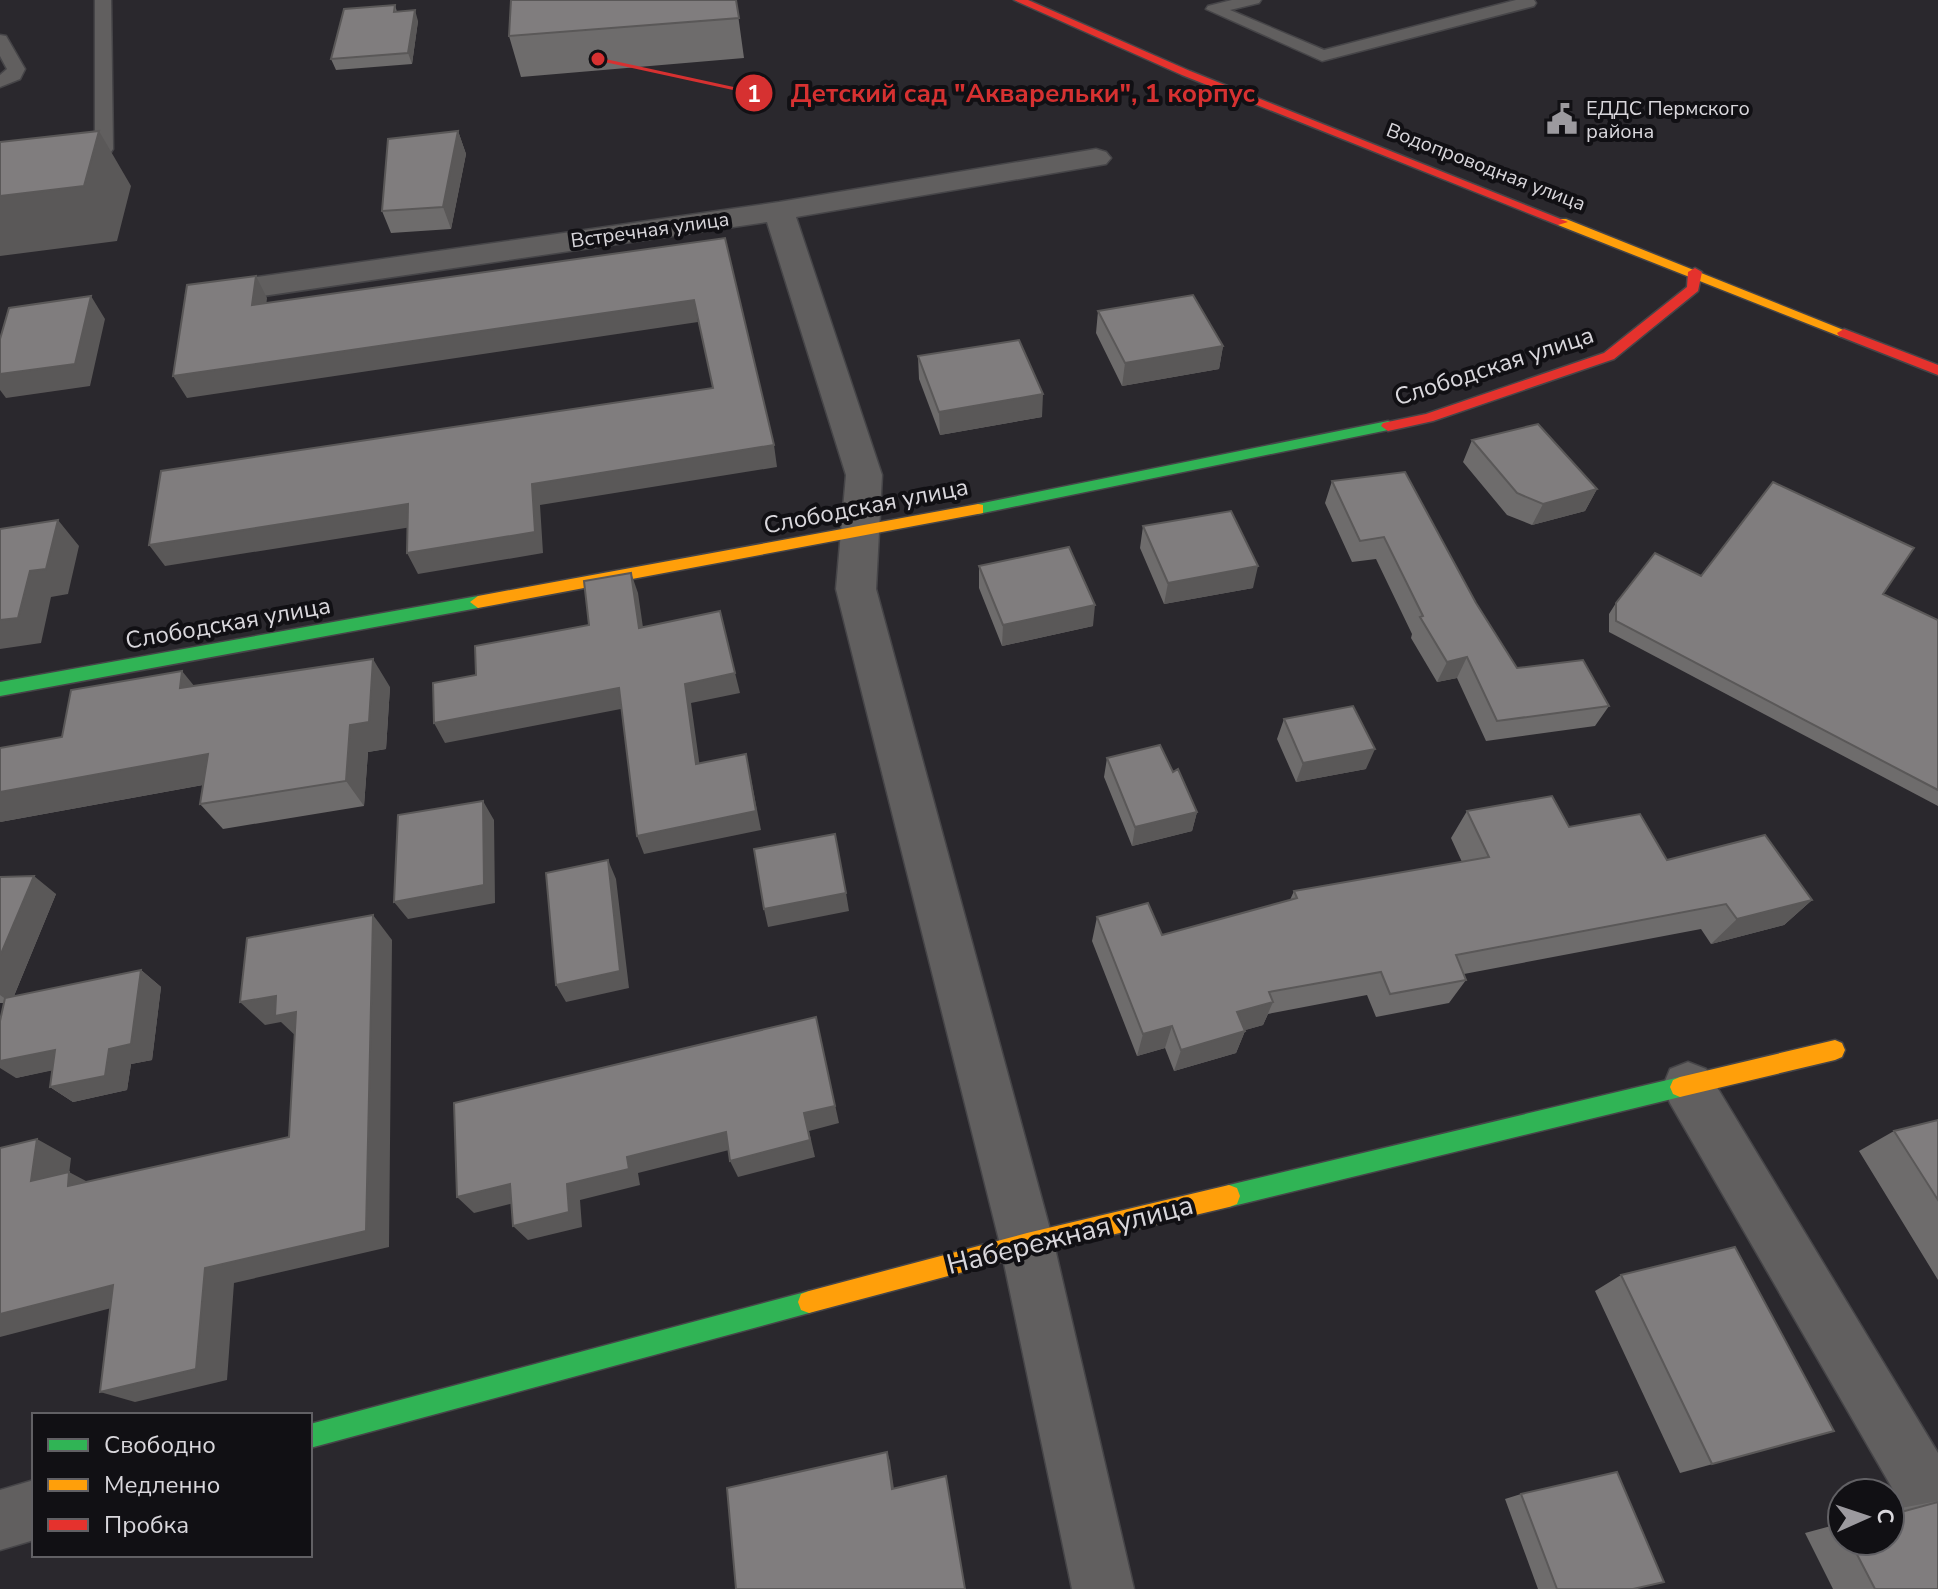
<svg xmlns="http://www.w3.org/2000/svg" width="1938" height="1589" font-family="'Nunito Sans',sans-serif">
	<rect width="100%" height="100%" fill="#2a282d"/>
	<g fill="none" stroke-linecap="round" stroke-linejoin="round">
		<defs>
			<path id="lane" d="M95,0H111L113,149L106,160L83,168L74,162L95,149Z
				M1232,0H1261L1259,3L1230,10L1324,50L1516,0H1534L1536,3L1534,6L1322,61L1206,9L1208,6Z
				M0,35L6,36L25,69L20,79L0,87V75L7,69L0,56Z"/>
			<path id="street" d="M1096,149L1106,152L1111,158L1106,164L796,217L882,475L876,589L1054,1244L1134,1589H1072L1000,1244L836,589L846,475L767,222L202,305L191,302L186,295L191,288L202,285L779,202Z
				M1688,1062L1706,1069L1938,1453V1540L1917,1531L1670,1103L1663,1086L1670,1069Z
				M34,1480V1540L0,1550V1490Z"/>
			<path id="fast" d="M1388,421L1393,423V429L978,514L970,509L978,504Z
				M478,596L486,602L478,608L0,696V682Z
				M1680,1077L1687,1080L1690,1087L1687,1094L1680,1097L1229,1207L1221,1204L1218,1196L1221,1188L1229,1185Z
				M809,1291L817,1294L820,1302L817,1310L809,1313L310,1448V1424Z"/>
			<path id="slow" d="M1558,219H1566L1851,333L1844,337L1839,336L1558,225Z
				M978,504L983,505V513L478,608L470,602L478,596Z
				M1835,1040L1842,1043L1845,1050L1842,1057L1835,1060L1680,1097L1673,1094L1670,1087L1673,1080L1680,1077Z
				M1229,1185L1237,1188L1240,1196L1237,1204L1229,1207L1027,1255L809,1313L801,1310L798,1302L801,1294L809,1291L1027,1233Z"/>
			<path id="jam" d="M1014,0H1028L1190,71L1568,222L1558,225L1182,75Z
				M1695,268L1702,272L1698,291L1614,359L1433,421L1388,431L1381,426L1383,423L1426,414L1604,353L1687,287L1688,272Z
				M1844,329L1938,365V375L1839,336L1837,333Z"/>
		</defs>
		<use href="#lane" stroke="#464548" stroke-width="3"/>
		<use href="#street" stroke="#464548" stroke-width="3"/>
		<use href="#fast" stroke="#464548" stroke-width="3"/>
		<use href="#slow" stroke="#464548" stroke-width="3"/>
		<use href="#jam" stroke="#464548" stroke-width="3"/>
		<use href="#lane" fill="#615f5f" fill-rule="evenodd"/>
		<use href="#street" fill="#615f5f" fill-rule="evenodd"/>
		<use href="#fast" fill="#30b455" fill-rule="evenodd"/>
		<use href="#slow" fill="#ff9f0a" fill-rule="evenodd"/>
		<use href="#jam" fill="#e5322d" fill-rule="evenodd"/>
	</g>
	<path fill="#6e6c6c" d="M736,0L744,58L521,77L509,36Z
		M395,5L397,12L418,21L412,64L336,70L331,59Z
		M458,131L466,154L451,229L391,233L382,211Z
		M1098,311L1223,346L1219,369L1122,386L1096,333Z
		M918,356L1042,417L940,435L919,379Z
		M1472,440L1597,489L1585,511L1532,525L1507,515L1463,462Z
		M1332,481L1476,603L1517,668L1609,706L1595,726L1486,741L1457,678L1437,682L1411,638L1412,634L1376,559L1352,562L1325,503Z
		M1143,526L1253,588L1164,604L1140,548Z
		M979,566L1093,626L1002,646L979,588Z
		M1701,576L1883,594L1938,620V806L1609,632V614L1616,603Z
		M194,686L390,687L386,749L368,752L364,806L223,829L200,804L203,785L0,822L62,737Z
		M1284,719L1366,769L1296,782L1277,739Z
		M1107,758L1173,772L1197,812L1192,831L1132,846L1104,777Z
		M1467,811L1569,827L1667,860L1812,900L1784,925L1711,944L1701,929L1464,974L1466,980L1449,1003L1376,1017L1367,995L1268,1014L1263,1025L1245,1030V1031L1236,1053L1174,1071L1165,1048L1137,1056L1092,941L1097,917L1162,935L1290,900L1294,891L1462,862L1451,838Z
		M0,877L56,894L14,996L141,970L161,987L152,1060L131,1064L127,1090L73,1102L50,1087L52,1070L16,1078L4,1003H0Z
		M1938,1120V1280L1859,1151L1894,1131Z
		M1621,1275L1834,1431L1680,1473L1595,1291Z
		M1521,1494L1633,1589H1538L1505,1499Z
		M1938,1501V1589H1833L1805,1533L1842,1523V1541H1890V1510Z"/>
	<path fill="#5a5858" d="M415,10L418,21L412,64L408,53Z
		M99,131L131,186L117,241L0,256V196Z
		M458,131L466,154L451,229L443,207Z
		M256,276L267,298L264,327L252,305Z
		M91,296L105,319L90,386L6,398L0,390V374Z
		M694,300L698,322L187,398L173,376Z
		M1223,346L1219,369L1122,386L1125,363Z
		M1043,394L1042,417L940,435L939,412Z
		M774,445L777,467L540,505L543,553L418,574L407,553L532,484Z
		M1597,489L1585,511L1532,525L1543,504Z
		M408,504L418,526L165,566L149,545Z
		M58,520L79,546L68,594L51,597L41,643L0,649V620Z
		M1258,566L1253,588L1164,604L1168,583Z
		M631,573L638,593L646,648L639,628Z
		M1095,605L1093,626L1002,646L1003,625Z
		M1467,657L1457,678L1437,682L1447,662Z
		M373,659L390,687L386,749L368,752L364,806L346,781L350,725Z
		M182,671L204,698L180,688Z
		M735,673L740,693L691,703L702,782L696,764L685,684Z
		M619,688L626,708L445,743L434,723Z
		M1375,749L1366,769L1296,782L1303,763Z
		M208,754L230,780L0,822V792Z
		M746,754L761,830L644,854L637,836Z
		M483,801L494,820L495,903L408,919L394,902Z
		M1197,812L1192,831L1132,846L1135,827Z
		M608,860L616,879L629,988L566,1002L556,985Z
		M34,876L56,894L11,1003L0,995V956Z
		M846,893L849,911L768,927L764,909Z
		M1812,900L1784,925L1711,944L1737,919Z
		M373,915L392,940L389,1247L234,1283L227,1380L135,1402L100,1392L205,1268L366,1231Z
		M141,970L161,987L152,1060L131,1064L127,1090L73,1102L50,1087L109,1049Z
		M276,996L296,1012L299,1039L281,1022L265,1025L240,1002Z
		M1273,1002L1263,1025L1228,1035L1237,1012Z
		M816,1017L839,1123L809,1131L815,1157L738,1177L730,1161L804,1113Z
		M1172,1026L1165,1048L1137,1056L1143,1034Z
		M1245,1031L1236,1053L1174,1071L1181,1050Z
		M55,1050L78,1065L16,1078L0,1068V1061Z
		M726,1132L733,1149L638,1173L640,1185L580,1200L582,1227L528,1240L513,1226L567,1184L627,1157Z
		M37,1139L71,1158L66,1199L31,1181Z
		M69,1172L103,1190L68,1186Z
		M510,1184L526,1200L474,1213L457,1197Z
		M113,1285L146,1299L0,1337V1314Z
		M887,1452L890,1461L895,1496L892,1489Z"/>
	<path fill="#807d7e" stroke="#5a5858" stroke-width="2" d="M511,0H736L739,18L509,36Z
		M395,5L394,12L415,10L408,53L331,59L344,9Z
		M99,131L84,186L0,196V142Z
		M458,131L443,207L382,211L388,139Z
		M725,238L774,445L532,484L535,532L407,553L408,504L149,545L161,471L713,388L694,300L173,376L187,285L256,276L252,305Z
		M1193,295L1223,346L1125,363L1098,311Z
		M91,296L75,364L0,374V339L9,308Z
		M1019,340L1043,394L939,412L918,356Z
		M1538,424L1597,489L1543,504L1517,493L1472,440Z
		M1405,472L1476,603L1517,668L1583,660L1609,706L1497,721L1467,657L1447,662L1420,617L1423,616L1384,537L1360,541L1332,481Z
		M1773,482L1914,548L1883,594L1938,620V790L1616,621V603L1655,553L1701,576Z
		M1231,511L1258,566L1168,583L1143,526Z
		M58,520L46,569L30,571L18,618L0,620V529Z
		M1069,547L1095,605L1003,625L979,566Z
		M631,573L639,628L720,611L735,673L685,684L696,764L746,754L756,811L637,836L619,688L434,723L433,683L476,675L475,646L589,625L584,581Z
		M373,659L369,722L350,725L346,781L200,804L208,754L0,792V748L62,737L71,690L182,671L180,688Z
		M1353,706L1375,749L1303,763L1284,719Z
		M1160,745L1173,772L1178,769L1197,812L1135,827L1107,758Z
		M1552,796L1569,827L1640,814L1667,860L1765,835L1812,900L1737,919L1726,904L1456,955L1466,980L1390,994L1381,972L1269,992L1273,1002L1237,1012L1245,1031L1181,1050L1172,1026L1143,1034L1097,917L1148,903L1162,935L1297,898L1294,891L1489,857L1467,811Z
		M483,801L484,885L394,902L398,815Z
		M835,834L846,893L764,909L754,849Z
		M608,860L620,971L556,985L546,873Z
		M34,876L0,956V877Z
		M373,915L366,1231L205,1268L196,1369L100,1392L113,1285L0,1314V1148L37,1139L31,1181L69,1172L68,1186L289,1137L296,1012L275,1016L276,996L240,1002L247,938Z
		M141,970L131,1044L109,1049L105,1076L50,1087L55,1050L0,1061V1021L5,998Z
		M816,1017L835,1106L804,1113L810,1140L730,1161L726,1132L627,1157L629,1169L567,1184L569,1212L513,1226L510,1184L457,1197L454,1103Z
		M1938,1120V1200L1894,1131Z
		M1735,1247L1834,1431L1712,1464L1621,1275Z
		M887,1452L892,1489L946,1476L965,1589H736L727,1488Z
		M1617,1472L1664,1582L1633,1589H1557L1521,1494Z
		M1938,1502V1589H1875L1850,1541H1890V1515Z"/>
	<defs>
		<symbol id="civic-bare" viewBox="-9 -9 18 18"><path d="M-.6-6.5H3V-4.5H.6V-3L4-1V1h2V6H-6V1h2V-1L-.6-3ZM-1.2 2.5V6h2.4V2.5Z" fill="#9c9a9f" stroke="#111014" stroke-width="2.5" paint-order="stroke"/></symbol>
	</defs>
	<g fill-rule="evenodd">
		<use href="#civic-bare" x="1540" y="97" width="44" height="44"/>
	</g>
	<g text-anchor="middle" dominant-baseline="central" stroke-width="8" stroke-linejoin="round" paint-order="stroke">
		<g font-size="20" fill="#d9d7dc" stroke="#111014" text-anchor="start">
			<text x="1586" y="108">ЕДДС Пермского<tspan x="1586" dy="23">района</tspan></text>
		</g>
		<g font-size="20" fill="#d9d7dc" stroke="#111014">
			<text transform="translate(1486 167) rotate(21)">Водопроводная улица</text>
			<text transform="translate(650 230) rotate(-8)">Встречная улица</text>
		</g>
		<g font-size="24" fill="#d9d7dc" stroke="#111014">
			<text transform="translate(1494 366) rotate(-18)">Слободская улица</text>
			<text transform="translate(866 506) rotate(-11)">Слободская улица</text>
			<text transform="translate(228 623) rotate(-10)">Слободская улица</text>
		</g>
		<g font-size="28" fill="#d9d7dc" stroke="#111014">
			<text transform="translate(1070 1235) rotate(-14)">Набережная улица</text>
		</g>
	</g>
	<path fill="none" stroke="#d63131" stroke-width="3" d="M598 59L754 93"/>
	<g fill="#d63131" stroke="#111014" stroke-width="3">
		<circle cx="598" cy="59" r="8"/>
		<circle cx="754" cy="93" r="20"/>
	</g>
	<g font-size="24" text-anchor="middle" font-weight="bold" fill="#fff">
		<text x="754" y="102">1</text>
	</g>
	<g font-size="26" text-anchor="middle" font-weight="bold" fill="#d63131" stroke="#111014" stroke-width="8" stroke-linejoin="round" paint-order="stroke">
		<text x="1023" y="102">Детский сад "Акварельки", 1 корпус</text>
	</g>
	<rect x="32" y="1413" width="280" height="144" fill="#111014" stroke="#616064" stroke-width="2"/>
	<rect x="48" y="1439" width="40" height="12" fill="#30b455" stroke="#616064" stroke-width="2"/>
	<text x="104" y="1453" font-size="24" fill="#d9d7dc">Свободно</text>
	<rect x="48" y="1479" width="40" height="12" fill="#ff9f0a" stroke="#616064" stroke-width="2"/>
	<text x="104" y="1493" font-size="24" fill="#d9d7dc">Медленно</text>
	<rect x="48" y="1519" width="40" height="12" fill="#e5322d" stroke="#616064" stroke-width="2"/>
	<text x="104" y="1533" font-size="24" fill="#d9d7dc">Пробка</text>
	<g transform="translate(1866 1517) rotate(87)"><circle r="38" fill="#111014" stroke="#616064" stroke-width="2"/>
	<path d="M0-6L14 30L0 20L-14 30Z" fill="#9c9a9f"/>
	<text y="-12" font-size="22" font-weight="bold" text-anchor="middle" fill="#d9d7dc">С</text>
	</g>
</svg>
